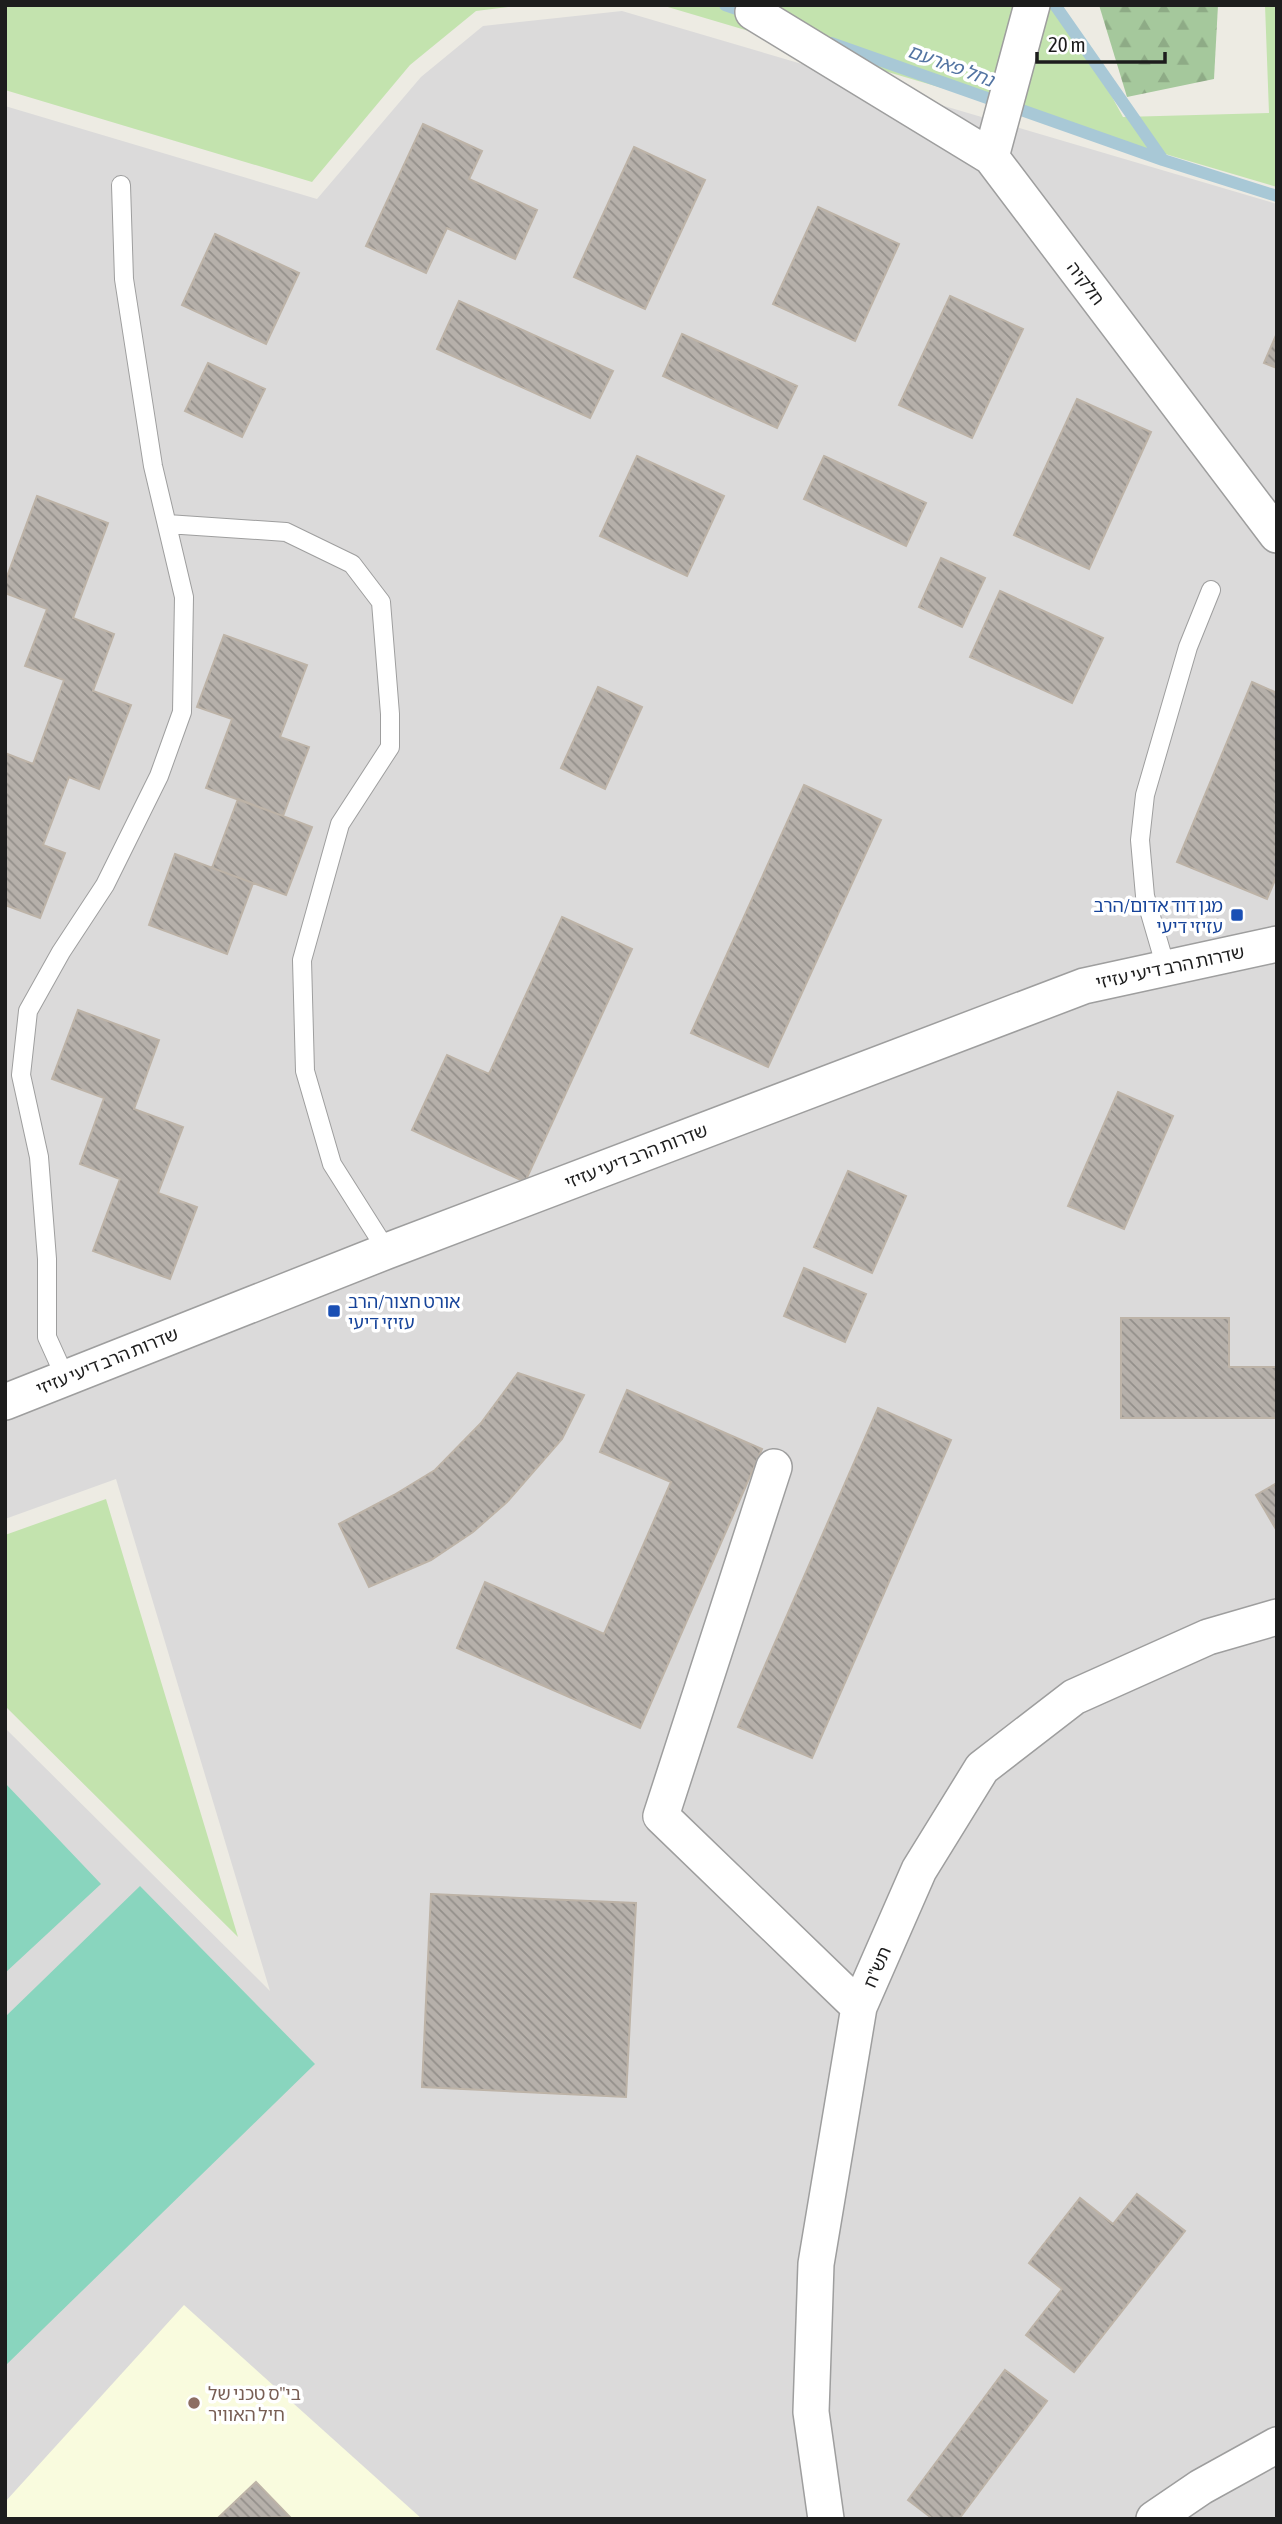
<svg xmlns="http://www.w3.org/2000/svg" width="1282" height="2524" font-family="'Asap Condensed','Noto Sans Hebrew',sans-serif">
	<defs>
		<pattern id="forest-firs" width="22" height="20" patternUnits="userSpaceOnUse" patternTransform="scale(1.75)"><rect width="22" height="20" fill="#a5c89c"/><path d="M5 1l3.5 6h-7zM16 11l3.5 6h-7z" fill="#8eab86"/></pattern>
		<pattern id="building-back-hatch" width="6" height="6" patternUnits="userSpaceOnUse" patternTransform="scale(1.75)"><rect width="6" height="6" fill="#b6b0aa"/><path d="M-1 5l2 2M0 0l6 6M5-1l2 2" fill="none" stroke="#938f8a"/></pattern>
	</defs>
	<rect width="100%" height="100%" fill="#edebe3"/>
	<path fill="#dbdada" d="M622,11L1277,204V2519H5V1728L270,1991L116,1479L5,1519V106L317,199L421,77L483,26Z"/>
	<path fill="#f9fbde" d="M184,2305L422,2519H5V2502Z"/>
	<path fill="#c3e3ae" d="M5,5H524L476,11L410,65L312,182L5,90Z
		M661,5H1062L1123,117L1269,113L1265,5H1277V187Z
		M106,1499L238,1937L5,1706V1535Z"/>
	<path fill="url(#forest-firs)" d="M1099,5H1218L1214,79L1127,97Z"/>
	<path fill="#89d5be" d="M5,1783L101,1884L5,1973Z
		M140,1886L315,2064L5,2366V2017Z"/>
	<g fill="none" stroke-linecap="round" stroke-linejoin="round">
		<path stroke="#a8c8d6" stroke-width="12" d="M725,5L751,14
			M1055,5L1163,160
			M831,43L1163,160L1277,196"/>
	</g>
	<path fill="url(#building-back-hatch)" stroke="#bdb3a7" stroke-width="2" d="M423,124L482,151L469,179L537,210L515,259L447,228L426,273L366,246Z
		M634,147L705,180L645,309L574,277Z
		M818,207L899,244L855,341L773,304Z
		M215,234L299,273L266,344L182,305Z
		M950,296L1023,329L972,438L899,405Z
		M459,301L613,371L590,418L437,349Z
		M1277,333V368L1264,363Z
		M682,334L797,386L777,428L663,376Z
		M208,363L265,389L242,437L185,411Z
		M1077,399L1151,432L1089,569L1014,535Z
		M637,456L724,496L687,576L600,536Z
		M824,456L926,503L906,546L804,499Z
		M37,496L108,523L73,618L114,634L93,691L131,705L99,789L69,777L43,845L65,853L40,918L5,905V753L33,764L64,680L25,666L47,609L5,593V582Z
		M941,558L985,578L962,627L919,607Z
		M1000,591L1103,638L1072,703L970,657Z
		M224,635L307,665L280,737L309,747L283,816L206,788L232,719L197,707Z
		M1252,682L1277,693V875L1267,899L1177,862Z
		M598,687L642,707L605,789L561,768Z
		M804,785L881,820L768,1067L691,1033Z
		M238,799L312,827L286,895L212,868Z
		M175,854L253,883L227,954L149,925Z
		M562,917L632,949L525,1182L412,1130L447,1055L489,1074Z
		M78,1010L159,1040L134,1109L183,1127L158,1193L197,1207L170,1279L93,1251L120,1179L80,1164L104,1098L52,1079Z
		M1118,1092L1173,1116L1124,1229L1068,1206Z
		M848,1171L906,1196L872,1273L814,1247Z
		M804,1268L866,1294L845,1342L784,1316Z
		M1121,1318H1229V1367H1277V1418H1121Z
		M518,1373L584,1395L562,1439L507,1502L473,1532L431,1560L369,1587L339,1524L394,1495L435,1470L481,1423Z
		M627,1390L762,1449L640,1728L457,1648L485,1582L604,1634L671,1482L600,1452Z
		M878,1408L951,1440L812,1758L738,1727Z
		M1277,1483V1531L1256,1495Z
		M431,1894L636,1903L626,2097L422,2087Z
		M1137,2194L1185,2231L1074,2372L1026,2335L1062,2289L1029,2263L1080,2198L1113,2224Z
		M1005,2370L1047,2401L959,2519H933L908,2500Z
		M256,2482L290,2517L217,2519Z"/>
	<g fill="none" stroke-linecap="round" stroke-linejoin="round">
		<defs>
			<path id="service" d="M167,524L286,532L352,564L381,602L390,714V747L340,824L302,960L305,1071L332,1164L387,1251
				M1166,968L1145,896L1140,840L1145,795L1188,647L1211,590
				M65,1377L47,1337V1259L39,1157L21,1075L28,1011L61,952L105,885L159,776L182,712L184,597L153,466L124,279L121,185"/>
			<path id="minor" d="M1032,5L991,157L1277,535
				M753,12L991,157
				M5,1402L387,1251L1084,986L1277,944
				M774,1467L661,1816L859,2007
				M826,2519L811,2412L816,2264L859,2007L919,1870L982,1768L1074,1697L1208,1637L1277,1617
				M1154,2519L1201,2487L1277,2445"/>
		</defs>
		<use href="#service" stroke="#9e9e9e" stroke-width="20"/>
		<use href="#minor" stroke="#9e9e9e" stroke-width="38"/>
		<use href="#service" stroke="#fff" stroke-width="18"/>
		<use href="#minor" stroke="#fff" stroke-width="35"/>
	</g>
	<g fill="#1a4fb4" stroke="#fff" stroke-width="2.5">
		<rect x="1230" y="908" width="14" height="14" rx="3.5"/>
		<rect x="327" y="1304" width="14" height="14" rx="3.5"/>
	</g>
	<circle fill="#8d6e63" stroke="#fff" stroke-width="2.5" cx="194" cy="2403" r="7"/>
	<g text-anchor="middle" dominant-baseline="central" stroke-width="7" stroke-linejoin="round" paint-order="stroke">
		<g font-size="18" fill="#1d1d1d" stroke="#fff">
			<text transform="translate(1086 283) rotate(53)">חלקיה</text>
			<text transform="translate(1170 967) rotate(-12)">שדרות הרב דיעי עזיזי</text>
			<text transform="translate(636 1156) rotate(-21)">שדרות הרב דיעי עזיזי</text>
			<text transform="translate(107 1361) rotate(-22)">שדרות הרב דיעי עזיזי</text>
			<text transform="translate(877 1967) rotate(-67)">תש"ח</text>
		</g>
		<g font-size="18" fill="#164399" stroke="#fff" text-anchor="end">
			<text x="1223" y="905">מגן דוד אדום/הרב<tspan x="1223" dy="21">עזיזי דיעי</tspan></text>
			<text x="348" y="1301" text-anchor="start">אורט חצור/הרב<tspan x="348" dy="21">עזיזי דיעי</tspan></text>
		</g>
		<g font-size="18" fill="#785e54" stroke="#fff" text-anchor="start">
			<text x="208" y="2393">בי"ס טכני של<tspan x="208" dy="21">חיל האוויר</tspan></text>
		</g>
		<g font-size="19" font-style="italic" fill="#5374a2" stroke="#fff">
			<text transform="translate(951 65) rotate(20)">נחל פארעם</text>
		</g>
	</g>
	<rect width="1282" height="2524" fill="none" stroke="#1d1d1d" stroke-width="14"/>
	<path d="M1037 52v10h128v-10" fill="none" stroke="#1d1d1d" stroke-width="3.5"/>
	<text x="1048" y="52" font-size="21" fill="#1d1d1d" stroke="#ffffff" stroke-width="5" paint-order="stroke">20 m</text>
</svg>
